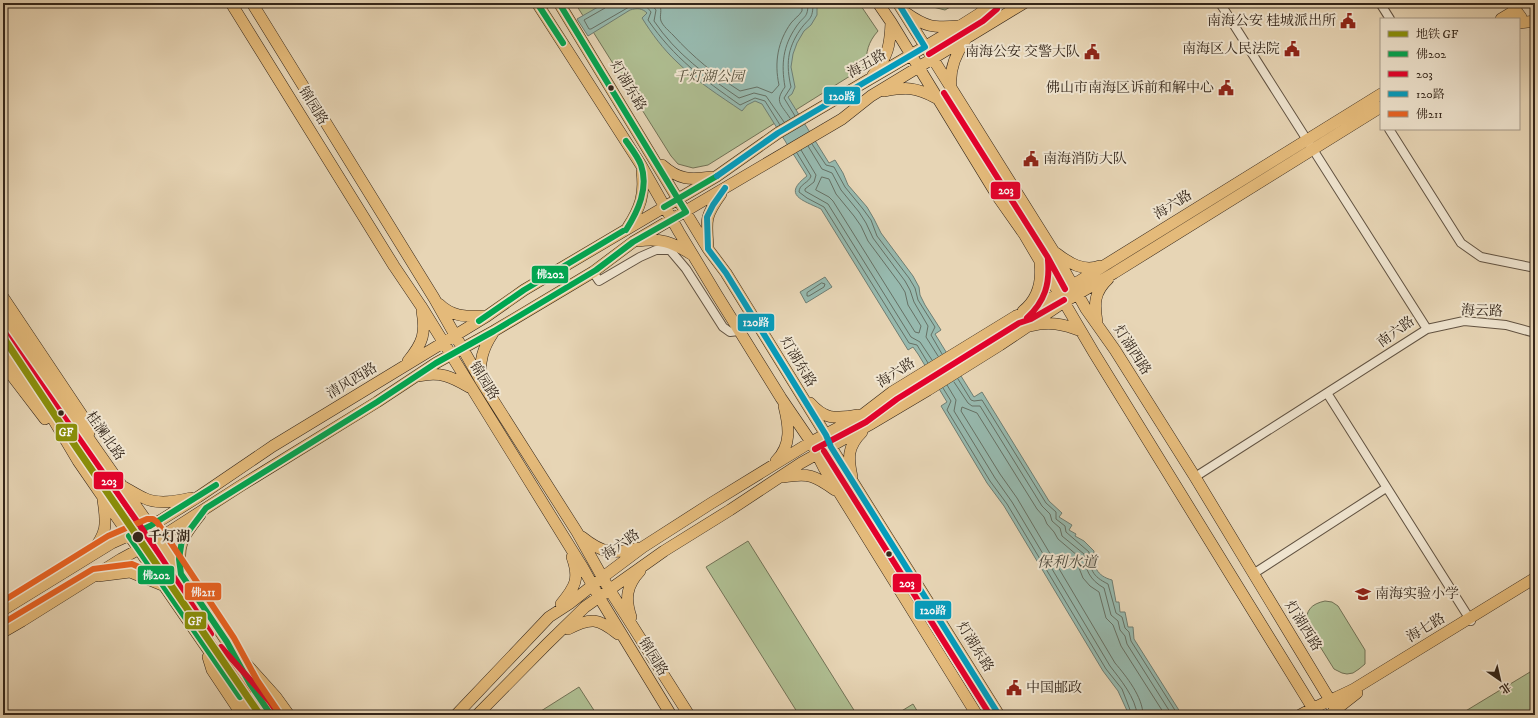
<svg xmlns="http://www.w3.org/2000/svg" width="1538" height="718" font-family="'IM FELL DW Pica','Noto Serif SC',serif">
	<rect width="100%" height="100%" fill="#e7d5b5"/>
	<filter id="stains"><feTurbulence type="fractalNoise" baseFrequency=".005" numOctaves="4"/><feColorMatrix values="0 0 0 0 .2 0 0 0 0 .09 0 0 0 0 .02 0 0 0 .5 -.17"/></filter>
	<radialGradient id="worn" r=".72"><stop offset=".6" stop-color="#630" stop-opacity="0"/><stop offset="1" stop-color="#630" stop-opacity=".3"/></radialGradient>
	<path fill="#afbe92" stroke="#727256" d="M575,3H859L878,31C868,42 866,52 866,66L708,165L693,168L678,164L671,156Z
		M917,3H957L945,10Z
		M748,541L857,715H799L706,567Z
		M1325,601L1332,602L1338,606L1365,650V664L1359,669L1353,673L1347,674L1342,673L1334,669L1306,624C1306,610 1311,604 1325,601Z
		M1535,669V715H1459Z
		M579,687L597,715H544L541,711Z
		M913,704L919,714L917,715H895Z"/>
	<path fill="#97b9ae" stroke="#6f7e73" d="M605,3H817V15L811,25L804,31L797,43L793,54L791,67L795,87L792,94L788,97L829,163L835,160L843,173L848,185L867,207L874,219L881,233L913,276L919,287L920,295L925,305L941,330L935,334L974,397L982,392L1049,501L1062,513L1059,517L1072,525L1069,530L1076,534L1075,536L1084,541L1094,551C1092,566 1097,576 1112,580L1116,602H1119L1120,612H1125L1128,627H1133L1134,639L1182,715H1129L1118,691L1103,671L1004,506L987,483L941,406L947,402L918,354L913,347L908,350L821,209C802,200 782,195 807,176L762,104L755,101L747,105L742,111C720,96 696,81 677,62C663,49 652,34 642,18L647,13C642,8 637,8 630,10L588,36L577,19Z
		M825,277L832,287L806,303L800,292Z"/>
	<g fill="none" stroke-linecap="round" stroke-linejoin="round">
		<path stroke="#667064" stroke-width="1" d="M607,3L605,8L584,20L589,29H591L629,7C638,3 645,3 651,12L648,20C674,58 703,79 740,105L755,98L765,101L780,125
			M650,3L656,10L654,21C676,54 707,76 739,98L754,93L766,96L784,122
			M659,3C663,11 659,15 661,21C663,26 669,31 673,35C693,57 715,75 740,91L757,87L772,93L779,85C774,62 778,41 791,23C795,18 799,16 802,11V3
			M795,116L784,98L791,87C786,65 787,49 800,30C809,17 813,21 813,3
			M790,118C781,104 774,102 785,87C781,64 783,46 796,27C804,15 808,19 808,3
			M812,144L826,165L834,167L845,187L863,209L871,220L877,236L909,278L915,288L918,300L935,327L931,335L942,354
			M808,146L822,169L832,173L841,190L859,212L866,223L873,238L905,281L910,290L914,302L928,326L926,337L938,356
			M801,150L816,175L814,182L805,189V191L828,204L911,337L920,342L932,360
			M797,153L811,176C809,183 799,184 799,192L807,198L824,207L909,343L917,345L928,363
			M822,177L829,179L836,194L854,216L861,226L868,241L900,284L905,292L908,305L921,326L919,333L915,332L833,201L829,197L816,190Z
			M822,283L825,284L824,287L809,296H807V293Z
			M958,379L971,400L974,401L982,400L1046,503L1056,512V519L1065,526L1066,532L1089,552C1090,570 1092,576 1108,584L1116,613L1122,617L1125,628L1129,632L1131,641L1178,715
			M954,382L968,403L972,406H980L1042,506L1050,514L1052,521L1060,528L1062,536L1084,554C1085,570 1090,580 1104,588L1111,615L1118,621L1120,630L1125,636L1127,644L1172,715
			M947,385L956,400L954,411L995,478L1012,502L1110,666C1120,679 1136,698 1137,715
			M943,388L951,401L947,410L990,481L1007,504L1106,669L1122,689L1132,715
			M1143,715C1143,697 1126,676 1115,663L1017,498L1000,474L961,411L962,407L977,413L1037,509L1044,517L1047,524L1054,532L1058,539L1078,556L1079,568L1083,578L1090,586L1099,592L1106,618L1113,625L1121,646L1165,715"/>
		<defs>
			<path id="minor" d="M1220,3L1427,329
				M1380,3L1390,19
				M1389,129L1461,243L1481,257L1535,268
				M593,272L599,281L640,257L656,250H670L686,269L723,327L730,332L739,331
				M1327,393L1471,621
				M1195,477L1427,329L1464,321L1506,325L1535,333
				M1253,574L1386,488"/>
			<path id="major" d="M231,3L394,266L421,306L583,568L599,597L671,715
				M252,3L434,298L481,381L577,532L609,589L689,715
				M537,3L641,165L679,232L717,295L781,398L811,442L824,468L977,715
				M559,3L708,249L726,273L826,435L831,447L999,715
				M878,3L891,22L998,197L1024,234L1094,353L1317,715
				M898,3L1054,252L1086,309L1115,350L1195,477L1339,715
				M906,13C926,27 933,28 958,26
				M1511,13H1518L1521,17L1519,22
				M1501,19L1511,13L1519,3
				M1519,23L1535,21
				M873,75C888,56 890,46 891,23
				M951,88C949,70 955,55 965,41
				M884,91C906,87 916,87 936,98
				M662,165C679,180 690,180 712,177
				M628,227C640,208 645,195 642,172
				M638,241C661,238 672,242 691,254
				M708,246C706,220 705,216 721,194
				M1056,253C1069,263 1083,272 1100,266
				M3,297L82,415L89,433
				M439,304C453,318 468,316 486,316
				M1023,311C1038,299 1042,282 1040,264
				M3,316L150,526L227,642L250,684L271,715
				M1097,322C1094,304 1094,292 1108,279
				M1030,326C1049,321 1064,324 1081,331
				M3,345L53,419L78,461L253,715
				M408,361C423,343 426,333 422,311
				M3,364L45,419
				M419,376C440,371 452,377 469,387
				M481,379C479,361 483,348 493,333
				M810,403C826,421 836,418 858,415
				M776,461C792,445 789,426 784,406
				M783,477C809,473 814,475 835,490
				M852,477C848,458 847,447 862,432
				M124,487C131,491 137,495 144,498C158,505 177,501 191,498
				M582,537C603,554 613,554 638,548
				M91,553C107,533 107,525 103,500
				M181,571C177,543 183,537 200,515
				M98,576L130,572L162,585
				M561,604C575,587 580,579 572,557
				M3,610L112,543L150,526L161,520L198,497L273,446L487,316L524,290L717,176L778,133L960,26L979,14L992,3
				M631,617C625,599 626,586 640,571
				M568,629C591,617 598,618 618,634
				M3,632L22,621L121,559L158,539L242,485L377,402L436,363L494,331L593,272L633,242L842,119L871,96L1024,3
				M208,657L212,670L242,715
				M240,657L276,697L289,715
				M456,715L549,617L569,604L603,577L643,547L710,504L811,442L862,415L892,392L1016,316L1027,312L1060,293L1381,94
				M477,715L547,644L585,607L664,551L730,510L801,463L869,425L928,390L1000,345L1064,302L1114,273L1381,107
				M1300,715C1318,705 1336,698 1354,689L1535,578
				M1329,715L1357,693"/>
		</defs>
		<use href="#minor" stroke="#615241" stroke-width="10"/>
		<use href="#major" stroke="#34261a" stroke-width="12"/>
		<use href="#minor" stroke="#efe4cf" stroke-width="8"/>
		<use href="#major" stroke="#e4ba7a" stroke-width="11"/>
		<defs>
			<path id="bus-1" d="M537,3L563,43
				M626,141C631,148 638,157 641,165C649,188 638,211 626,230
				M664,207L717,176
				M479,321L524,290L623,231
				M216,485L150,526L129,536L240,697
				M271,715L250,684L227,642L181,574L179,559L182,540L206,508L377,402L436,363L494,331L596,270L633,242L686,212L559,3"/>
			<path id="bus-2" d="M929,54L983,21L997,9
				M944,93L1047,256L1065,289
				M1027,318C1045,301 1050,284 1048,260
				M3,330L143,530L211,634
				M815,449L866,422L897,399L1019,323L1031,319L1064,300
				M824,451L990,715
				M221,647L270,702L279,715"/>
			<path id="bus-3" d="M717,176L778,133L925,47L898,3
				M725,188L713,205L707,217L708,249L726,273L826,435L831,447L999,715"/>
			<path id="bus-4" d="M3,601L108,536L147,519H153L157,522L234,638L257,680L278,711
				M3,623L93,569L132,564L169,580L248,693"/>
		</defs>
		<use href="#bus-1" stroke="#efe4cf" stroke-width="9"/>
		<use href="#bus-2" stroke="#efe4cf" stroke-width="9"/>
		<use href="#bus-3" stroke="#efe4cf" stroke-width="9"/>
		<use href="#bus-4" stroke="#efe4cf" stroke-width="9"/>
		<use href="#bus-1" stroke="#00a651" stroke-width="6"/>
		<use href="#bus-2" stroke="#e4002b" stroke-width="6"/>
		<use href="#bus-3" stroke="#059cbc" stroke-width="6"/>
		<use href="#bus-4" stroke="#e86222" stroke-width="6"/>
		<defs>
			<path id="metro-1" d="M3,337L76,447L260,715"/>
		</defs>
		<use href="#metro-1" stroke="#efe4cf" stroke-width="10"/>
		<use href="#metro-1" stroke="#8a900a" stroke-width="7"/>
	</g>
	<defs>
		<symbol id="civic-bare" viewBox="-9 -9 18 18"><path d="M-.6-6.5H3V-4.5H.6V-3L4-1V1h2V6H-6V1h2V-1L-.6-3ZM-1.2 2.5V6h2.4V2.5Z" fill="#8f2418" stroke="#efe4cf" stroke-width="2.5" paint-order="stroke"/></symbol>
		<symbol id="school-bare" viewBox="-9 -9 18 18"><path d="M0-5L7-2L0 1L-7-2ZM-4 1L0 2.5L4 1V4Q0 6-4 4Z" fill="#8f2418" stroke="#efe4cf" stroke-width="2.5" paint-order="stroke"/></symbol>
	</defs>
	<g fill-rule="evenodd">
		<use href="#civic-bare" x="1337" y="10" width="22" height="22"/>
		<use href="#civic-bare" x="1281" y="38" width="22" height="22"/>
		<use href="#civic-bare" x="1081" y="41" width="22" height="22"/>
		<use href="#civic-bare" x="1215" y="77" width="22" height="22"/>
		<use href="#civic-bare" x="1020" y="148" width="22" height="22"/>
		<use href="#school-bare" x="1352" y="583" width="22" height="22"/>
		<use href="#civic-bare" x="1003" y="677" width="22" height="22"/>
	</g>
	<g fill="#34261a" stroke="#efe4cf" stroke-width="1.5">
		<circle cx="611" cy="88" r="3.5"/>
		<circle cx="61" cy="413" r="3.5"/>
		<circle cx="138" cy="537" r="6"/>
		<circle cx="889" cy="554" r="3.5"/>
	</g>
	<g text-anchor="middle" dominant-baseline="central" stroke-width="4" stroke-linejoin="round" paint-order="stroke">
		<g font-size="14" fill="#34261a" stroke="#efe4cf" text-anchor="end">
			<text x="1336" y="21">南海公安 桂城派出所</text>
			<text x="1280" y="49">南海区人民法院</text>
			<text x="1080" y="52">南海公安 交警大队</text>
			<text x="1214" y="88">佛山市南海区诉前和解中心</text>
			<text x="1043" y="159" text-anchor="start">南海消防大队</text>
			<text x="1375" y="594" text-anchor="start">南海实验小学</text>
			<text x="1026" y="688" text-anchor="start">中国邮政</text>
		</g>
		<g font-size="14" fill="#34261a" stroke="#efe4cf">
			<text transform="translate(867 64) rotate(-30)">海五路</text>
			<text transform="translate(628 86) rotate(59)">灯湖东路</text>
			<text transform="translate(313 106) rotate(58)">锦园路</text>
			<text transform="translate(1173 205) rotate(-32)">海六路</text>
			<text transform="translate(1482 311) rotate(2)">海云路</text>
			<text transform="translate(1396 332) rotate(-36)">南六路</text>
			<text transform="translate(1132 350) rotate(57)">灯湖西路</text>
			<text transform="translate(798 362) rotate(59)">灯湖东路</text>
			<text transform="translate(896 373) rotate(-33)">海六路</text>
			<text transform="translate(352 381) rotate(-31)">清风西路</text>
			<text transform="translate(484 381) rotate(58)">锦园路</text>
			<text transform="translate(105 436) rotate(55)">桂澜北路</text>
			<text transform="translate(621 545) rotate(-35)">海六路</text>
			<text transform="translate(1303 626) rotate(58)">灯湖西路</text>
			<text transform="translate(1426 628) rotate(-31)">海七路</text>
			<text transform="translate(975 647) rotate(58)">灯湖东路</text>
			<text transform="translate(653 657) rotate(58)">锦园路</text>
		</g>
		<g font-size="14" font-style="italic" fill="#534c38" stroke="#efe4cf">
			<text x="709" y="77">千灯湖公园</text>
		</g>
		<g font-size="14" font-weight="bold" fill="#34261a" stroke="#efe4cf" text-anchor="start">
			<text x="148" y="537">千灯湖</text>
		</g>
		<g font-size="15" font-style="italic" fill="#4d4b3f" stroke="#efe4cf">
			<text x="1067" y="562">保利水道</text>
		</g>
	</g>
	<g stroke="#efe4cf" stroke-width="1.5">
		<rect x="823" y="86" width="38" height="19" rx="4" fill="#059cbc"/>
		<rect x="990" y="181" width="31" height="19" rx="4" fill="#e4002b"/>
		<rect x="531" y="265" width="38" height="19" rx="4" fill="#00a651"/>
		<rect x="737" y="313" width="38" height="19" rx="4" fill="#059cbc"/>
		<rect x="55" y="423" width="23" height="19" rx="4" fill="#8a900a"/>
		<rect x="93" y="471" width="31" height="19" rx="4" fill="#e4002b"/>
		<rect x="137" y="565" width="38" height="20" rx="4" fill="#00a651"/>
		<rect x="892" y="573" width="30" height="20" rx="4" fill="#e4002b"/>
		<rect x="184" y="582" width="38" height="19" rx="4" fill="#e86222"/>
		<rect x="914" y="600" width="38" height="20" rx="4" fill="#059cbc"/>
		<rect x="184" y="611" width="23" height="19" rx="4" fill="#8a900a"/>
	</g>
	<g font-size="11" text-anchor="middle" font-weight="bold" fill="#fff">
		<text x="842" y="100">120路</text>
		<text x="1006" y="194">203</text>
		<text x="550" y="278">佛202</text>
		<text x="756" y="326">120路</text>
		<text x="66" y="436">GF</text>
		<text x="109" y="485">203</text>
		<text x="156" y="579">佛202</text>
		<text x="907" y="587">203</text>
		<text x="203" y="596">佛211</text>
		<text x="933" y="614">120路</text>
		<text x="195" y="625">GF</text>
	</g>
	<rect width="1538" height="718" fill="none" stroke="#e7d5b5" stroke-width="16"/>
	<rect x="4" y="4" width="1530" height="710" fill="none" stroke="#34261a" stroke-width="2"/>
	<rect x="8" y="8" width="1522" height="702" fill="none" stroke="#34261a"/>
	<rect x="1380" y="18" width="140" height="112" fill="#efe4cf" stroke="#a49887"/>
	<rect x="1388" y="31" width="20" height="6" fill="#8a900a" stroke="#a49887"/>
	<text x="1416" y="38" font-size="12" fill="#34261a">地铁 GF</text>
	<rect x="1388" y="51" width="20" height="6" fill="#00a651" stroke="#a49887"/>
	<text x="1416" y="58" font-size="12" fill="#34261a">佛202</text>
	<rect x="1388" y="71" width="20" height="6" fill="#e4002b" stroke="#a49887"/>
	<text x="1416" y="78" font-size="12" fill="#34261a">203</text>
	<rect x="1388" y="91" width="20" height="6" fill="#059cbc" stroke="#a49887"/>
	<text x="1416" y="98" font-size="12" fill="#34261a">120路</text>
	<rect x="1388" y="111" width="20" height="6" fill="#e86222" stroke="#a49887"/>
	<text x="1416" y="118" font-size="12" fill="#34261a">佛211</text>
	<g transform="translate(1500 680) rotate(146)" stroke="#efe4cf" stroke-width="3" paint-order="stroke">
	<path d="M0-3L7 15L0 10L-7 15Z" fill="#34261a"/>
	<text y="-6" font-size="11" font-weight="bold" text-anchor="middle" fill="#34261a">北</text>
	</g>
	<rect width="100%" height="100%" filter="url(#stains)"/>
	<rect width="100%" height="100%" fill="url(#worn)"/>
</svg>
